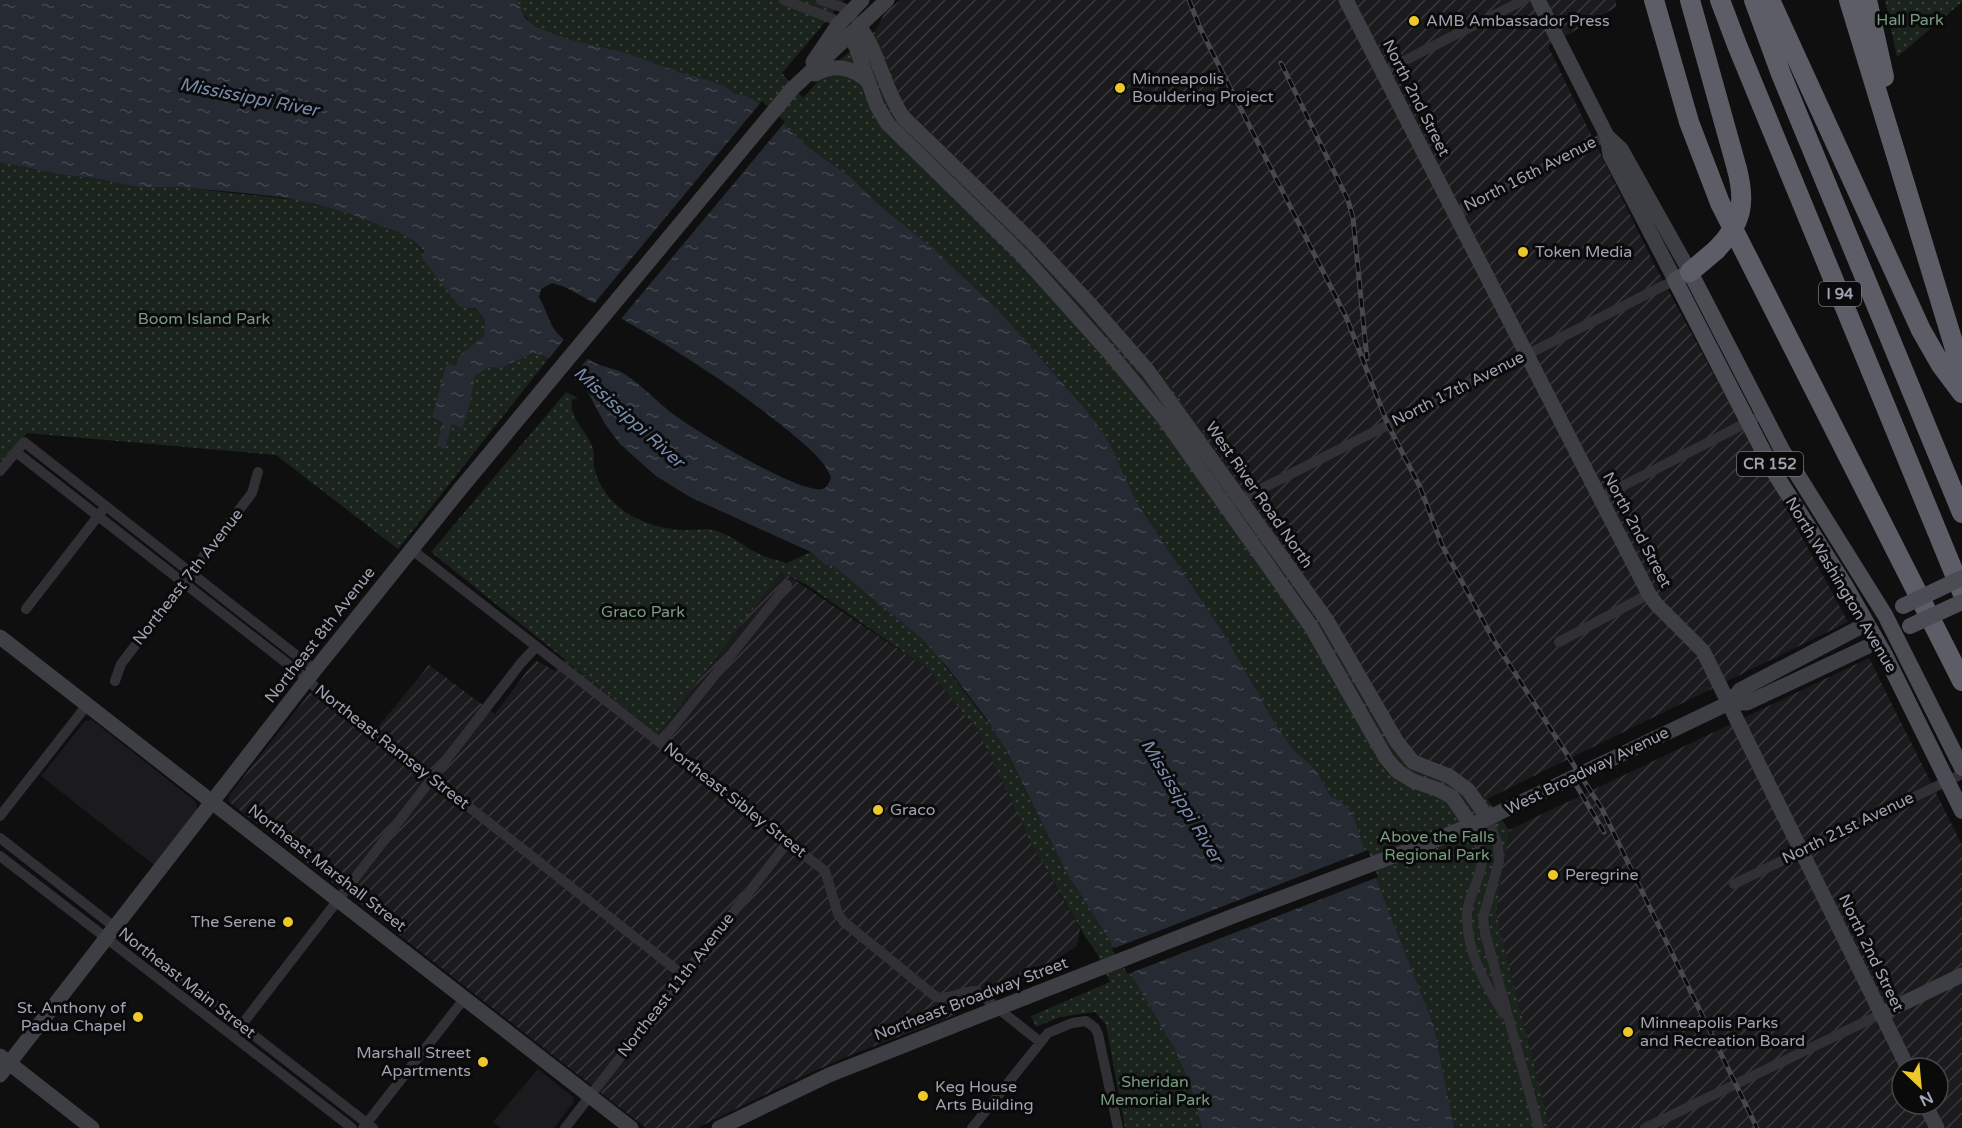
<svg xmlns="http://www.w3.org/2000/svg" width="1962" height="1128" font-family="'Varela Round',sans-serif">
	<defs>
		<pattern id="industrial-furrows" width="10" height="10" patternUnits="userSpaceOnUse" patternTransform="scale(1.5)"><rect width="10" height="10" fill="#1b1b1d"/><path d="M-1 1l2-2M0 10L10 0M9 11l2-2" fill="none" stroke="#39393b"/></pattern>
		<pattern id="park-dots" width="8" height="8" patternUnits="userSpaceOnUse" patternTransform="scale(1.5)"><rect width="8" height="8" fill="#1b231d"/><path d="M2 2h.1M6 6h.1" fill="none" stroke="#39403b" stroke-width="1.8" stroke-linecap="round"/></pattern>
		<pattern id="water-ripples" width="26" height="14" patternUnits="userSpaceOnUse" patternTransform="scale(1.5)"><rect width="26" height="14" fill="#262b33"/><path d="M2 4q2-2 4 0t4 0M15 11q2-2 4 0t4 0" fill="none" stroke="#42474e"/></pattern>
	</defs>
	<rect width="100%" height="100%" fill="#0f0f10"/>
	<path fill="#1b1b1d" d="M92,720L196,802L197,809L154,865L41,776L85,721Z
		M538,1069L573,1097L574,1102L554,1128H501L493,1122Z"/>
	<path fill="url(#industrial-furrows)" fill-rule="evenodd" d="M901,0H1616V7L1548,46L1656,268L1848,622L1487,799L1452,771L1420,757L1404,741L1330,616L1168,382L951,152L904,107L875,31L886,11Z
		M781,571L928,669L979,732L1031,843L1080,929L1077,946L1012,988L954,1010L955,1015L851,1055L799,1078L697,1128H646L228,801L231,793L309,694L311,693L369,738L429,665L495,714L533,663L537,661L555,671L565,659L777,576Z
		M1869,658L1962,845V1128H1550L1496,913L1509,830ZM1902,1068H1938V1104H1902Z"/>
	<path fill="url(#park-dots)" d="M517,0H844L782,73L803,98L831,67L875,31L904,107L951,152L1168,382L1330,616L1404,741L1420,757L1452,771L1487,799L1509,830L1496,913L1550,1128H1454L1434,1026L1364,848L1353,814L1342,802L1331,797L1316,770L1292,748L1273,720L1226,637L1137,503L1105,437L1082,405L1047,365L976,289L936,251L877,203L853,179L807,146L750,97C734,96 722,85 707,80C698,77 689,76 680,73C661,67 643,58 623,52C595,43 560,43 535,26C525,19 521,10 517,0Z
		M1885,0H1962V2L1897,57Z
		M0,162L62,175L92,178L137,187H176L299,200L347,213L398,232L411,239L485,320L484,336L456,366L446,364L432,419L443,421L438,446L445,447L452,424L462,427L469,408L474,376L489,367L505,366L531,354L536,353L549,358L398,549L276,455L27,433L0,463Z
		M566,392L578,398L572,400C568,419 589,432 593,449C595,455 593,462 594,467C604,508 642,527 680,530C691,531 706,527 717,531C730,535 744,546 757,553C766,558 777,560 787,563L811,552L825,565H834L846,574L923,640L937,655L999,737L1065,870L1131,974L1174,1048L1189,1081L1202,1128H1125L1106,1025L1095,1012L1060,1017L1036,1027L1031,1016L1110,982L1097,953L1086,938L1031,843L979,732L928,669L807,585L781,572L658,734L431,552Z"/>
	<path fill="url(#water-ripples)" fill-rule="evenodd" d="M0,0H517L525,18L536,27L548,32L571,40L624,52L681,73L708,80L725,87L734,93L749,97L760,104L807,146L853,179L877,203L936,251L997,309L1082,405L1106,437L1137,503L1226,637L1273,720L1292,748L1316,770L1331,797L1342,802L1353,814L1364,848L1434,1026L1454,1128H1202L1189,1081L1174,1048L1131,974L1065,870L1007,752L986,718L948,668L923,640L834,566L825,565L811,552L690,497L656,476L620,444L605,424L586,389L549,358L536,353L531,354L501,368L489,367L475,376L469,408L462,428L452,424L445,448L437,446L443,422L432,418L446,364L456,366L459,356L484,336L485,320L475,308L460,307L422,258L424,251L411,239L398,232L347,213L315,204L282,197L223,191L176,187H137L93,178L62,175L0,162ZM552,283L565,287C642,329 717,373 785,428C799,440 826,460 831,478C829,482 828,487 823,489C800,495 694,430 673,414C656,401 641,384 623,373C614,368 602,367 593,362C582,355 570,345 560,336C549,326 547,310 539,297L541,289Z"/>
	<path fill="#0f0f10" d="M762,101L785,122L620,320L593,305Z
		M566,337L590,356L570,380L547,361Z
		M1368,850L1378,877L1128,974L1112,949Z"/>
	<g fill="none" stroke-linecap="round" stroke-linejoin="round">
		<path stroke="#303035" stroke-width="10" d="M784,0L833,19L842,29
			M821,0L844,8L853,18
			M1382,72L1524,0
			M1454,213L1607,136
			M16,452L307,679L326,698L432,778L683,975
			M0,471L24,442L315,670
			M1599,498L1754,419
			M1235,502L1675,280
			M411,549L825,871L838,914L844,922L936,997C951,1000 962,990 976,991L1039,1041
			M26,609L102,511
			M1559,642L1649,594
			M115,681L121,664L252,493L258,472
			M661,742L787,585
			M0,816L87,705
			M1488,818L1498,846L1499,862L1483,918L1485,933L1539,1128
			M1471,825C1475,835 1481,846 1482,856C1483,877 1468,894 1467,914C1466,951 1485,984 1504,1014
			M0,838L373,1128
			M0,856L352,1128
			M1734,884L1962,774
			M233,1036L521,663L536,647
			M363,1128L464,999
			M565,1128L788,842
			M972,1128L1048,1033L1072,1023L1086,1021L1095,1028L1098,1034L1118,1128
			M1645,1128L1881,1014"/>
		<path stroke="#3e3f45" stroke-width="15" d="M1346,0L1649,594L1656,604L1703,651L1908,1068
			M1538,0L1607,136L1610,155L1675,280
			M860,27C879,54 884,89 903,117L1034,244L1088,302L1148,371L1326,619L1397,742L1413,762L1449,776L1468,790L1488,818
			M850,36L856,47L877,106L888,124L1022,255L1108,351L1163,417L1312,628L1386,758L1397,771L1413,781L1437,789L1452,797L1471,825
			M813,62L838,25L862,0
			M815,74C836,63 852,67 869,82
			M1607,136L1621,149L1690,272
			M0,637L631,1128
			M1729,703H1747L1877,642
			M1241,913L1423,845L1488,818L1729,703L1740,690L1866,624
			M1881,1014L1962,975
			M0,1056L92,1128
			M0,1075L302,686L461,488L792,89L887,0
			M1925,1104L1937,1128
			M719,1128L829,1075L968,1020"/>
		<path stroke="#4c4d54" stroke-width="16" d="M1962,768L1885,615L1782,450L1690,272L1675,280L1774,472L1845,585L1885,655L1962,811"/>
		<path stroke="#5c5d66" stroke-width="20" d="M1654,0L1689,122L1720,203L1962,681
			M1690,0L1737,169
			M1720,0L1737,45L1962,592
			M1754,0L1781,74L1962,513
			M1770,0L1921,330L1941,365L1962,393
			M1849,0L1962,372
			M1867,0L1884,77
			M1690,272L1716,250"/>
		<defs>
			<path id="rail" d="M1189,0L1200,28L1347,319L1388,425L1420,487L1442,545L1493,639L1602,809L1757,1128
				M1281,63L1348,200L1353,218L1367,359
				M1572,778L1604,832"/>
		</defs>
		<use href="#rail" stroke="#47484e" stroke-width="5"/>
		<use href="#rail" stroke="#0a0a0b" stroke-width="3" stroke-dasharray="9" stroke-linecap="butt"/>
		<path stroke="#3e3f45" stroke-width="15" d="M968,1020L1241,913"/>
		<path stroke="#4c4d54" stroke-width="16" d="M1903,606L1962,578
			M1910,626L1962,602"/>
		<path stroke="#5c5d66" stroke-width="20" d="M1716,250C1742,224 1746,204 1737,169"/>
	</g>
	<g fill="#ecc82b" stroke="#0a0a0b" stroke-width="2">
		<circle cx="1414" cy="21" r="6"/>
		<circle cx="1120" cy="88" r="6"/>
		<circle cx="1523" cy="252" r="6"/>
		<circle cx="878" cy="810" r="6"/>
		<circle cx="1553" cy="875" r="6"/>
		<circle cx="288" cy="922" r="6"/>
		<circle cx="138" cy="1017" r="6"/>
		<circle cx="1628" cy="1032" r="6"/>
		<circle cx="483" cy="1062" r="6"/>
		<circle cx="923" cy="1096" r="6"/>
	</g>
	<g text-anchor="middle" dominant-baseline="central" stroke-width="6" stroke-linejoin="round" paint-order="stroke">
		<g fill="#0a0a0b" stroke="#73757f" stroke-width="1.5">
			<rect x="1819" y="282" width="42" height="24" rx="4.5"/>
			<rect x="1737" y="452" width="66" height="24" rx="4.5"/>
		</g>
		<g font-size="15" font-weight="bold" fill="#a0a3b1">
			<text x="1840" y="294">I 94</text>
			<text x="1770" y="464">CR 152</text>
		</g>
		<g font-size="16" fill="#779c7f" stroke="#0a0a0b">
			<text x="1910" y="20">Hall Park</text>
			<text x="204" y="319">Boom Island Park</text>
			<text x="643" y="612">Graco Park</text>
			<text x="1437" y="837">Above the Falls<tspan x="1437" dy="18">Regional Park</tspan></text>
			<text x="1155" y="1082">Sheridan<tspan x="1155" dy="18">Memorial Park</tspan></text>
		</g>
		<g font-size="16" fill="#a0a3b1" stroke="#0a0a0b" text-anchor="start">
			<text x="1426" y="21">AMB Ambassador Press</text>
			<text x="1132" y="79">Minneapolis<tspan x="1132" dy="18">Bouldering Project</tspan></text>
			<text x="1535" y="252">Token Media</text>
			<text x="890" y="810">Graco</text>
			<text x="1565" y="875">Peregrine</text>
			<text x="276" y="922" text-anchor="end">The Serene</text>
			<text x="126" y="1008" text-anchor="end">St. Anthony of<tspan x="126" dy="18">Padua Chapel</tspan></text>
			<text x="1640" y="1023">Minneapolis Parks<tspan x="1640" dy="18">and Recreation Board</tspan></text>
			<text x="471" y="1053" text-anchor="end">Marshall Street<tspan x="471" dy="18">Apartments</tspan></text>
			<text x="935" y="1087">Keg House<tspan x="935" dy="18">Arts Building</tspan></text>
		</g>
		<g font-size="16" fill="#a0a3b1" stroke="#0a0a0b">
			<text transform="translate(1416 98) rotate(63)">North 2nd Street</text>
			<text transform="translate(1530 174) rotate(-27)">North 16th Avenue</text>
			<text transform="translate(1458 389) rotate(-27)">North 17th Avenue</text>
			<text transform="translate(1259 495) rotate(55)">West River Road North</text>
			<text transform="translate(1637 530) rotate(62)">North 2nd Street</text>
			<text transform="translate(188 577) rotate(-52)">Northeast 7th Avenue</text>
			<text transform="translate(1841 585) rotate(59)">North Washington Avenue</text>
			<text transform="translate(320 635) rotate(-52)">Northeast 8th Avenue</text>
			<text transform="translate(392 747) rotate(38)">Northeast Ramsey Street</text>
			<text transform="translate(1587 771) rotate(-26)">West Broadway Avenue</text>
			<text transform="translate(735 800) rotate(38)">Northeast Sibley Street</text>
			<text transform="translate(1848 828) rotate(-26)">North 21st Avenue</text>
			<text transform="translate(327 868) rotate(38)">Northeast Marshall Street</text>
			<text transform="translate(1871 953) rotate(64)">North 2nd Street</text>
			<text transform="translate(187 983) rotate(38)">Northeast Main Street</text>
			<text transform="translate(676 985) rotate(-52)">Northeast 11th Avenue</text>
			<text transform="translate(971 999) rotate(-21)">Northeast Broadway Street</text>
		</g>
		<g font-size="18" font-style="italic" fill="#778bac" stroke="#0a0a0b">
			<text transform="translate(249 97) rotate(11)">Mississippi River</text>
			<text transform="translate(629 417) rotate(42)">Mississippi River</text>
			<text transform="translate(1182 801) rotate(59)">Mississippi River</text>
		</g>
	</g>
	<g transform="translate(1920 1086) rotate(154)"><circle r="28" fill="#0a0a0b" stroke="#46474d" stroke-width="1.5"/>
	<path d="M0-4.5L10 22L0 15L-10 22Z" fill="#ecc82b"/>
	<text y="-9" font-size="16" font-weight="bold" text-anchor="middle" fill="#a0a3b1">N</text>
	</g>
</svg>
